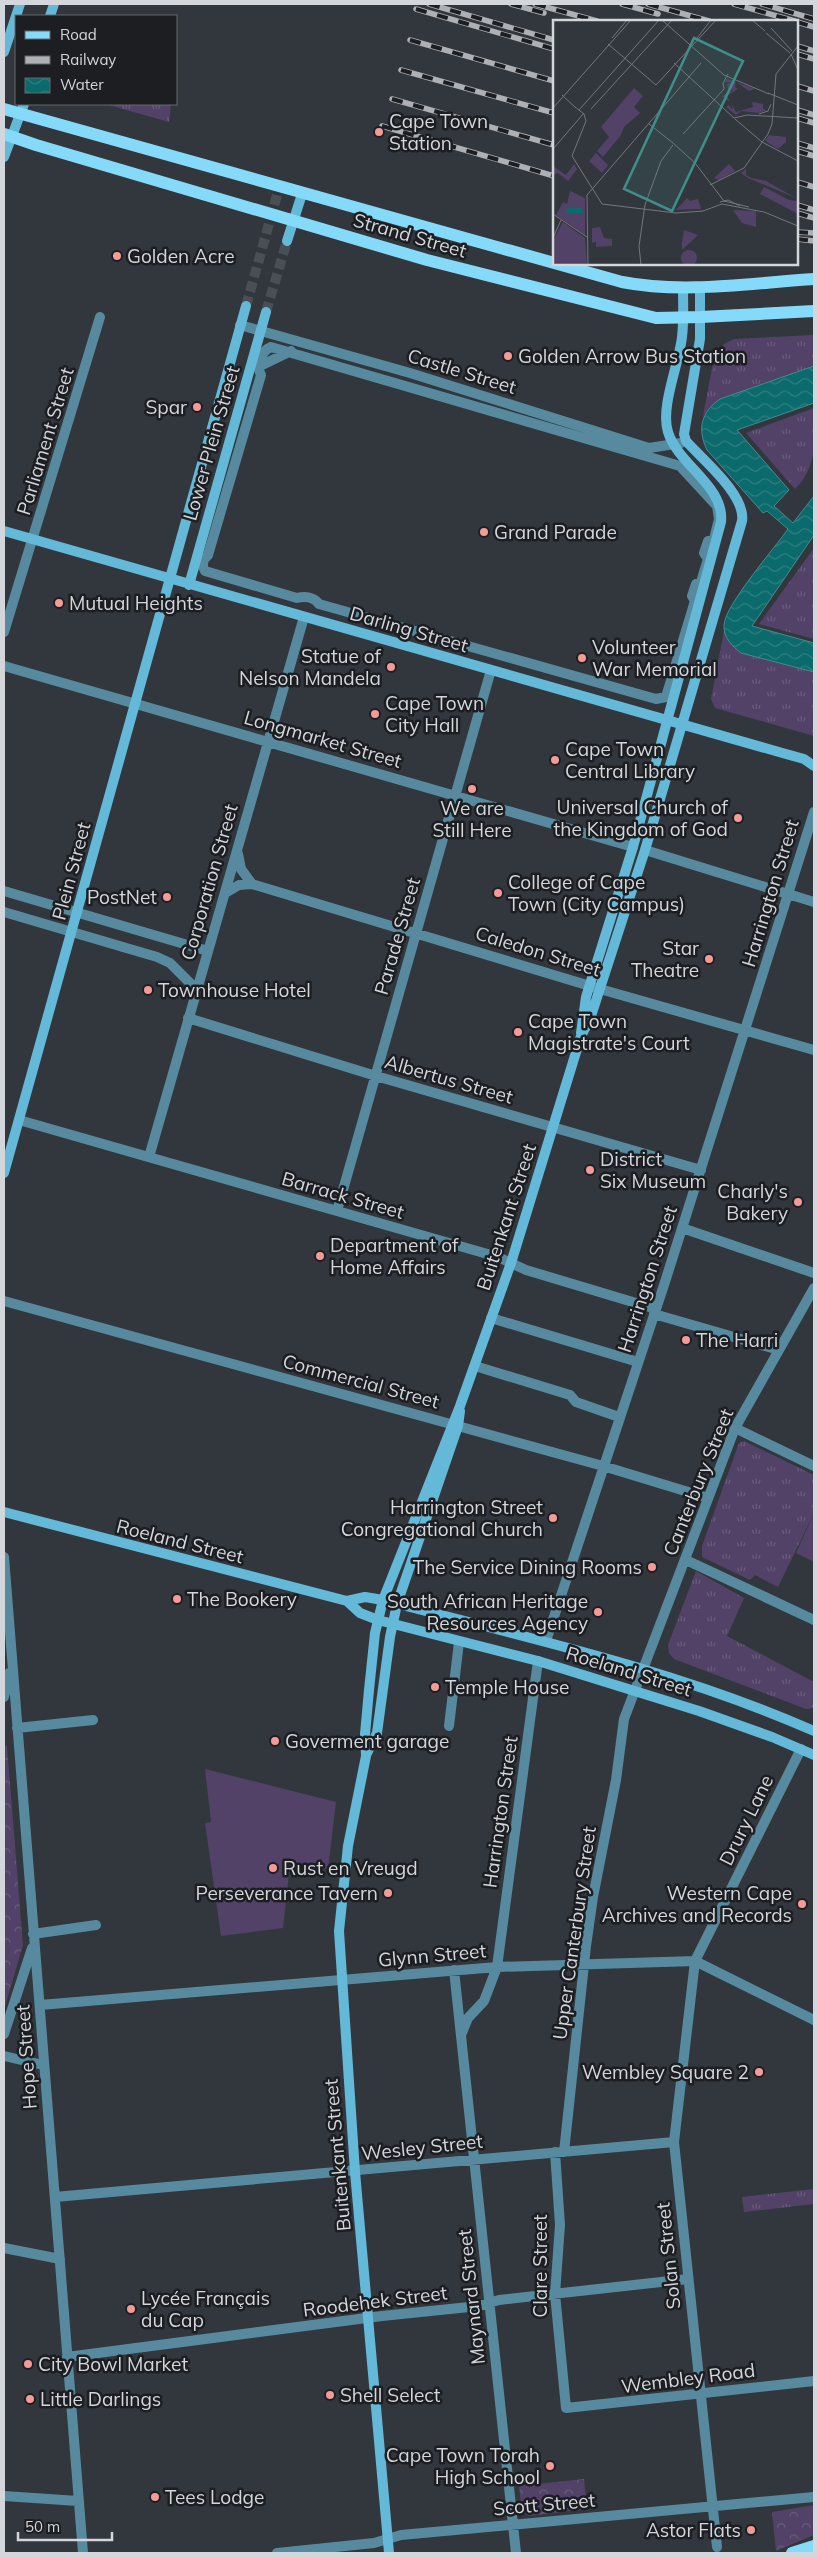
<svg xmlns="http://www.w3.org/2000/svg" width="818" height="2557" font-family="Mulish,sans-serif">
	<defs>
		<pattern id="grass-tufts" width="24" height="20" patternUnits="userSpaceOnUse" patternTransform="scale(1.25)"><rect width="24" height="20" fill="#524267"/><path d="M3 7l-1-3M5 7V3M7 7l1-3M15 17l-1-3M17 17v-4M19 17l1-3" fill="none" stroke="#6a5d7c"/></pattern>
		<pattern id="forest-crowns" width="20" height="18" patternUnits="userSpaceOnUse" patternTransform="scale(1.25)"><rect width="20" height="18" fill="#524267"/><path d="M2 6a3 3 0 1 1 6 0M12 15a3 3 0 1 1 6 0" fill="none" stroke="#6a5d7c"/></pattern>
		<pattern id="water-waves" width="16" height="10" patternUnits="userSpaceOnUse" patternTransform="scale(1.25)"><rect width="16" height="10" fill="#0b6a6c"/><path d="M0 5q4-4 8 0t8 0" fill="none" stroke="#2e7f80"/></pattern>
	</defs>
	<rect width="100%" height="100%" fill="#32373d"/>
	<path fill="url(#grass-tufts)" d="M105,104H171L169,122Z
		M814,335V366L720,399L703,416L714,358L724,344L734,339Z
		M814,408C814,439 818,467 795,489L746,433Z
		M814,548V639L759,624Z
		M724,631L728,640L741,653L814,672V736L715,708L711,699Z
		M744,1441L814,1475V1513L778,1587L755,1575L750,1580L702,1557V1546L739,1443Z
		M696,1571L744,1598L727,1636L814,1682V1708L806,1709L674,1659L669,1653L668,1645Z
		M814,2189V2204L744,2212L742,2197Z"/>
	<path fill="url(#forest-crowns)" d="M4,1746H7L23,1945L4,2010Z
		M584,2479L587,2509L529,2516L522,2513L519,2486Z
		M814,2505V2535L776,2551L772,2512Z"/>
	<path fill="#524267" d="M814,1513V1562L796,1553Z
		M205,1769L336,1802L328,1869L290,1864L283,1928L221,1936L205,1823L211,1822Z"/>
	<path fill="url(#water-waves)" stroke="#478a8d" d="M814,366V403L737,430L789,490L774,506L793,523L814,496V535L752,626L814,643V672L741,653C732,646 723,637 724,625C725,605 774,549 788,529L767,511L763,513L707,450C697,429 701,412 720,399Z"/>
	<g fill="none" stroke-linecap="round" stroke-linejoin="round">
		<path stroke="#4a4f55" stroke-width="10" stroke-dasharray="10 5" stroke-linecap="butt" d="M246,306L279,188
			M266,312L287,241"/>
		<path stroke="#578a9e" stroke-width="10" d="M240,325L410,373L649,448L681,443
			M271,347L680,466L717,506L719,519L714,539L708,541L704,553L708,559L701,582L696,584L692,596L695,601L666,697L656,699L319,604C314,597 305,596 297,598L205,571C201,565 203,559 208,555L261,375C256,366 261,351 271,347Z
			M258,367L291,351
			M4,632L100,317
			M4,666L633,847
			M645,850L814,902
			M238,854L241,869L252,884
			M4,891L208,951
			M227,892L239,885L252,884L600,989L814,1050
			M4,912L157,957L170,963L196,989
			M188,1018L376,1076L701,1170
			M19,1120L498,1257L526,1270L656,1309
			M149,1157L304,617
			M337,1211L491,670
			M682,1228L814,1273
			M4,1301L603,1466L708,1498
			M654,1314L779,1350
			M491,1318L638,1362
			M475,1366L570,1395L576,1402L619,1417
			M735,1428L814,1466
			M4,1557L83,2553
			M686,1560L814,1620
			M546,1641L664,1285L814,812
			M4,1697L9,1673
			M449,1726L459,1642
			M17,1728L93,1720
			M33,1934L96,1925
			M454,1970L516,2553
			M40,2005L497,1967L695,1961L814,2020
			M4,2034L32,1948
			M461,2035L468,2018L484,2001L497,1967L538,1661
			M4,2056L43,2065
			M555,2152L560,2225L555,2294L566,2408L814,2381
			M564,2152L586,1946L593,1897L616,1780L624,1719L735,1428L814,1288
			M55,2197L674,2142
			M4,2248L60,2259
			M67,2357L382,2316L479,2306L499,2300L688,2279
			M4,2496L78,2501
			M717,2547L674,2142L695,1961L801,1749
			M277,2553L374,2543L401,2535L814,2497"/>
		<path stroke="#64b9d8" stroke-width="10" d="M50,16L54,4
			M4,52L20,4
			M4,157L24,104
			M287,241L302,194
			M4,531L786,754L804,759L814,766
			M189,585L266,312
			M581,1033L586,997L633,847L721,522C725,486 678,465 668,432C660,407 679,364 682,337C684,321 683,304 683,287
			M4,1173L246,306
			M4,1512L347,1601L365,1597L383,1600C528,1638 676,1670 814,1731
			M347,1601L360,1613L378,1620L538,1661L699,1711L772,1737L814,1755
			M366,1755L377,1733L390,1637L397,1604L458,1426L460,1411
			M389,2553L355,2172L339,1931L348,1846L366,1756L365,1734L369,1690L375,1633L383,1600L460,1406L511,1263L581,1036L590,1019L645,850L742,521C746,495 703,460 686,441L684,434L700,339V287"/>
		<path stroke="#85dafa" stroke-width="12" d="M4,109L622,282C684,294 751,283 814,279
			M4,134L36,145L427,260L656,318L701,317L814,311
			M792,2553L814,2546"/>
		<defs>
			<path id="rail" d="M429,4L554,40
				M511,4L544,13
				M535,4L597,21
				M622,4L658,14
				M648,4L709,21
				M734,4L795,21
				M762,4L814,19
				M416,9L554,49
				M797,22L814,27
				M410,40L554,81
				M797,46L814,51
				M797,54L814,59
				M401,70L554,113
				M797,86L814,91
				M392,99L554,145
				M797,110L814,115
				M797,118L814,123
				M382,126L554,176
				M797,143L814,148
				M797,151L814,156
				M797,182L814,187
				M797,205L814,210
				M797,213L814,218
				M797,232L814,233
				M797,239L814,241"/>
		</defs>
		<use href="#rail" stroke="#adb0b5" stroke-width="5.5"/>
		<use href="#rail" stroke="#1c1e21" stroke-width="4" stroke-dasharray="11" stroke-linecap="butt"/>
	</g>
	<g fill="#f59b97" stroke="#1c1e21" stroke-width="2">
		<circle cx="379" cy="132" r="5"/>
		<circle cx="117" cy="256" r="5"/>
		<circle cx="508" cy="356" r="5"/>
		<circle cx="197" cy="407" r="5"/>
		<circle cx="484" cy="532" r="5"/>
		<circle cx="59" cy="603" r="5"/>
		<circle cx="582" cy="658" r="5"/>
		<circle cx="391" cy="667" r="5"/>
		<circle cx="375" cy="714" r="5"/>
		<circle cx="555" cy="760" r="5"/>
		<circle cx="472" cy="789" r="5"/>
		<circle cx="738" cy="818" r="5"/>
		<circle cx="498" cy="893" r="5"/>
		<circle cx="167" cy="897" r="5"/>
		<circle cx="709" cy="959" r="5"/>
		<circle cx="148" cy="990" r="5"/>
		<circle cx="518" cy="1032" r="5"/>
		<circle cx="590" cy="1170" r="5"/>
		<circle cx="798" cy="1202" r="5"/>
		<circle cx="320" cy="1256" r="5"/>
		<circle cx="686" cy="1340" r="5"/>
		<circle cx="553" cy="1518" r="5"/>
		<circle cx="652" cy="1567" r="5"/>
		<circle cx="177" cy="1599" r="5"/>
		<circle cx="598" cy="1612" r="5"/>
		<circle cx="435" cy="1687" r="5"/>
		<circle cx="275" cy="1741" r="5"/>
		<circle cx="273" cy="1868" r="5"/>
		<circle cx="388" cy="1893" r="5"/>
		<circle cx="802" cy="1904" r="5"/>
		<circle cx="759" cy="2072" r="5"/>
		<circle cx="131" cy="2309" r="5"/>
		<circle cx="28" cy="2364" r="5"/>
		<circle cx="330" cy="2395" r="5"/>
		<circle cx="30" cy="2399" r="5"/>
		<circle cx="550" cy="2466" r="5"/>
		<circle cx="155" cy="2497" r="5"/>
		<circle cx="751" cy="2530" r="5"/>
	</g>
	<g text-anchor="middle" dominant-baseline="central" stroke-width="5" stroke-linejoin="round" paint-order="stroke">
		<g font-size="19" fill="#d3d6da" stroke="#1c1e21" text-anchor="start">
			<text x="389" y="121">Cape Town<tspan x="389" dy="22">Station</tspan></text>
			<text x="127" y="256">Golden Acre</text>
			<text x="518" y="356">Golden Arrow Bus Station</text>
			<text x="187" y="407" text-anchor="end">Spar</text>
			<text x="494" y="532">Grand Parade</text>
			<text x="69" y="603">Mutual Heights</text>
			<text x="592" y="647">Volunteer<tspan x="592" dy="22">War Memorial</tspan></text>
			<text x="381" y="656" text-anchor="end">Statue of<tspan x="381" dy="22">Nelson Mandela</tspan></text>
			<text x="385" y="703">Cape Town<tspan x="385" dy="22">City Hall</tspan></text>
			<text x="565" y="749">Cape Town<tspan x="565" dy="22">Central Library</tspan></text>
			<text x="728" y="807" text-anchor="end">Universal Church of<tspan x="728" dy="22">the Kingdom of God</tspan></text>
			<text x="472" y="808" text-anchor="middle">We are<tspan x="472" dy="22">Still Here</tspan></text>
			<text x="508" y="882">College of Cape<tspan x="508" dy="22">Town (City Campus)</tspan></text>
			<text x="157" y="897" text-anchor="end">PostNet</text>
			<text x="699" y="948" text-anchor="end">Star<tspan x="699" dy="22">Theatre</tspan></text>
			<text x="158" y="990">Townhouse Hotel</text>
			<text x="528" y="1021">Cape Town<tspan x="528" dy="22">Magistrate's Court</tspan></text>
			<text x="600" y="1159">District<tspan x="600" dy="22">Six Museum</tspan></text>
			<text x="788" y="1191" text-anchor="end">Charly's<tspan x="788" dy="22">Bakery</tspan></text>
			<text x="330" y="1245">Department of<tspan x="330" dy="22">Home Affairs</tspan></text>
			<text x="696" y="1340">The Harri</text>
			<text x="543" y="1507" text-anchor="end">Harrington Street<tspan x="543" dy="22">Congregational Church</tspan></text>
			<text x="642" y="1567" text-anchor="end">The Service Dining Rooms</text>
			<text x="187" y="1599">The Bookery</text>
			<text x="588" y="1601" text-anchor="end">South African Heritage<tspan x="588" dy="22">Resources Agency</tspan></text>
			<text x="445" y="1687">Temple House</text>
			<text x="285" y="1741">Goverment garage</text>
			<text x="283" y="1868">Rust en Vreugd</text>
			<text x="378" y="1893" text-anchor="end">Perseverance Tavern</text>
			<text x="792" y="1893" text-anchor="end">Western Cape<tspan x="792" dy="22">Archives and Records</tspan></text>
			<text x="749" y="2072" text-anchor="end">Wembley Square 2</text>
			<text x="141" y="2298">Lycée Français<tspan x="141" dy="22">du Cap</tspan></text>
			<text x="38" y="2364">City Bowl Market</text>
			<text x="340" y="2395">Shell Select</text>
			<text x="40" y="2399">Little Darlings</text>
			<text x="540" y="2455" text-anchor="end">Cape Town Torah<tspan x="540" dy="22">High School</tspan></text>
			<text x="165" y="2497">Tees Lodge</text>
			<text x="741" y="2530" text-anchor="end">Astor Flats</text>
		</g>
		<g font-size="19" fill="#d3d6da" stroke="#1c1e21">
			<text transform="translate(410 235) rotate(16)">Strand Street</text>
			<text transform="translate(462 371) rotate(17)">Castle Street</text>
			<text transform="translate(45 441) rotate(-73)">Parliament Street</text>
			<text transform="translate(211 443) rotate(-74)">Lower Plein Street</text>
			<text transform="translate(409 629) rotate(16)">Darling Street</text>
			<text transform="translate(323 739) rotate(16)">Longmarket Street</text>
			<text transform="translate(71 871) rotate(-75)">Plein Street</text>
			<text transform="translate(209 882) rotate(-74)">Corporation Street</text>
			<text transform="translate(770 893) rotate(-73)">Harrington Street</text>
			<text transform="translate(397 936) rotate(-74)">Parade Street</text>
			<text transform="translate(538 951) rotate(17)">Caledon Street</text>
			<text transform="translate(449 1079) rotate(16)">Albertus Street</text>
			<text transform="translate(343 1195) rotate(16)">Barrack Street</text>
			<text transform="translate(506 1217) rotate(-72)">Buitenkant Street</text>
			<text transform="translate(647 1279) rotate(-72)">Harrington Street</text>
			<text transform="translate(361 1381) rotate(15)">Commercial Street</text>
			<text transform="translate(698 1482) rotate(-68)">Canterbury Street</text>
			<text transform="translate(180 1541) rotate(14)">Roeland Street</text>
			<text transform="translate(629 1671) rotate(17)">Roeland Street</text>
			<text transform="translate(500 1812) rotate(-82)">Harrington Street</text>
			<text transform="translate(746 1820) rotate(-64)">Drury Lane</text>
			<text transform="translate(574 1933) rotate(-82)">Upper Canterbury Street</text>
			<text transform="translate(432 1955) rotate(-5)">Glynn Street</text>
			<text transform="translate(26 2057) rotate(-94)">Hope Street</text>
			<text transform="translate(422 2147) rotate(-6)">Wesley Street</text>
			<text transform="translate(337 2155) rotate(-95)">Buitenkant Street</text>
			<text transform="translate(668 2256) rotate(-96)">Solan Street</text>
			<text transform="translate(540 2266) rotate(-90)">Clare Street</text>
			<text transform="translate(471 2297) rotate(-96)">Maynard Street</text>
			<text transform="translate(375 2301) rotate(-7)">Roodehek Street</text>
			<text transform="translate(688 2378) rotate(-7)">Wembley Road</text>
			<text transform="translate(544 2504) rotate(-5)">Scott Street</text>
		</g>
	</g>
	<g transform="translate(553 20)">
		<rect width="245" height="245" fill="#32373d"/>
		<path d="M175,58V59L202,69L196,71L183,62L182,67L185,69L174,76L177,82L169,76L180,70L175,69L174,64L180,62H171ZM199,82L210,84V89L214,90L206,93L188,91L183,95L173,87L176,85L180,90L178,83L183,92L200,87ZM216,115L233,117V122L225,129L212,121ZM193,149V155L198,158L213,161L243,178L195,158L188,153ZM211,167L236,180L245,181V194L207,174Z" fill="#524267"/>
		<path d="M176,144L182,151L166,160L161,158ZM17,171L32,178V215L3,195L10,182L14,184ZM134,178L137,181L145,179L148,189L117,190L124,189ZM180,190L203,191V207L189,203ZM10,202L32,218L34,245H0V220ZM131,210L145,215L129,230V223ZM128 238a8 8 0 1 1 16 0a8 8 0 1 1-16 0Z" fill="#524267"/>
		<path d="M81,68L90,76L81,87L87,93L71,107L68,115L50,137L44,131L56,117L48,107ZM43,133L55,145L49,153L36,141ZM21,144L24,149L15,161L5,153L0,155V146L13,155ZM47,207L51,218L59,219V226L43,227V222L39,223V208Z" fill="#524267"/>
		<path d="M15,187L28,188L31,193L15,194L12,191Z" fill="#0b6a6c"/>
		<path fill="none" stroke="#72777c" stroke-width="1" d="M109,0L171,55L216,74M199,0L212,11M218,8L239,31M213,13L237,33M59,18L74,0M144,18L158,0M55,24L103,65L163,0M238,34L245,50M121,43L181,98L194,95L245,98M215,73L245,85M9,75L23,88M22,87L31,94L33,101L19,136L49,184L123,193L150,191L169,184L211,192L245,206M0,88L78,0M38,89L119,0M26,90L106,0M206,94L215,91L218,84M182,99L209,122L245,141M96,104L120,123M130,114L171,69L170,63L175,54M120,123L142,143L171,181L196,187M0,129L31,93M157,165L191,148L215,114L219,104L223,54L245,26M167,182L175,180L187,186M0,194L34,217M0,218L8,200M35,245L34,175L148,43M88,245L86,226L92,185L108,141L120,125"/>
		<path fill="#408e89" fill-opacity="0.15" stroke="#408e89" stroke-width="2.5" d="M141,18L190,41L119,191L71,169Z"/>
		<rect width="245" height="245" fill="none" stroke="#d3d6da" stroke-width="2.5"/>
	</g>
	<rect width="818" height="2557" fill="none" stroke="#d3d6da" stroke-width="10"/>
	<rect x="15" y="15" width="162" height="90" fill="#1c1e21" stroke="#65686b"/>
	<rect x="25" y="31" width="25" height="8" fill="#85dafa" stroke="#65686b"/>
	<text x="60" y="40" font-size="15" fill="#d3d6da">Road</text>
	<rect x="25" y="56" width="25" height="8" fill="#adb0b5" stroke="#65686b"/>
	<text x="60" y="65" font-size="15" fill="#d3d6da">Railway</text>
	<rect x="25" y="78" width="25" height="15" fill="url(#water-waves)" stroke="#65686b"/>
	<text x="60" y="90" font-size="15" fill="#d3d6da">Water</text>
	<path d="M18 2532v8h94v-8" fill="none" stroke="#d3d6da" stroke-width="2.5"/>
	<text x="25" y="2532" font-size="15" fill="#d3d6da" stroke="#1c1e21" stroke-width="4" paint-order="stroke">50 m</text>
</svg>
